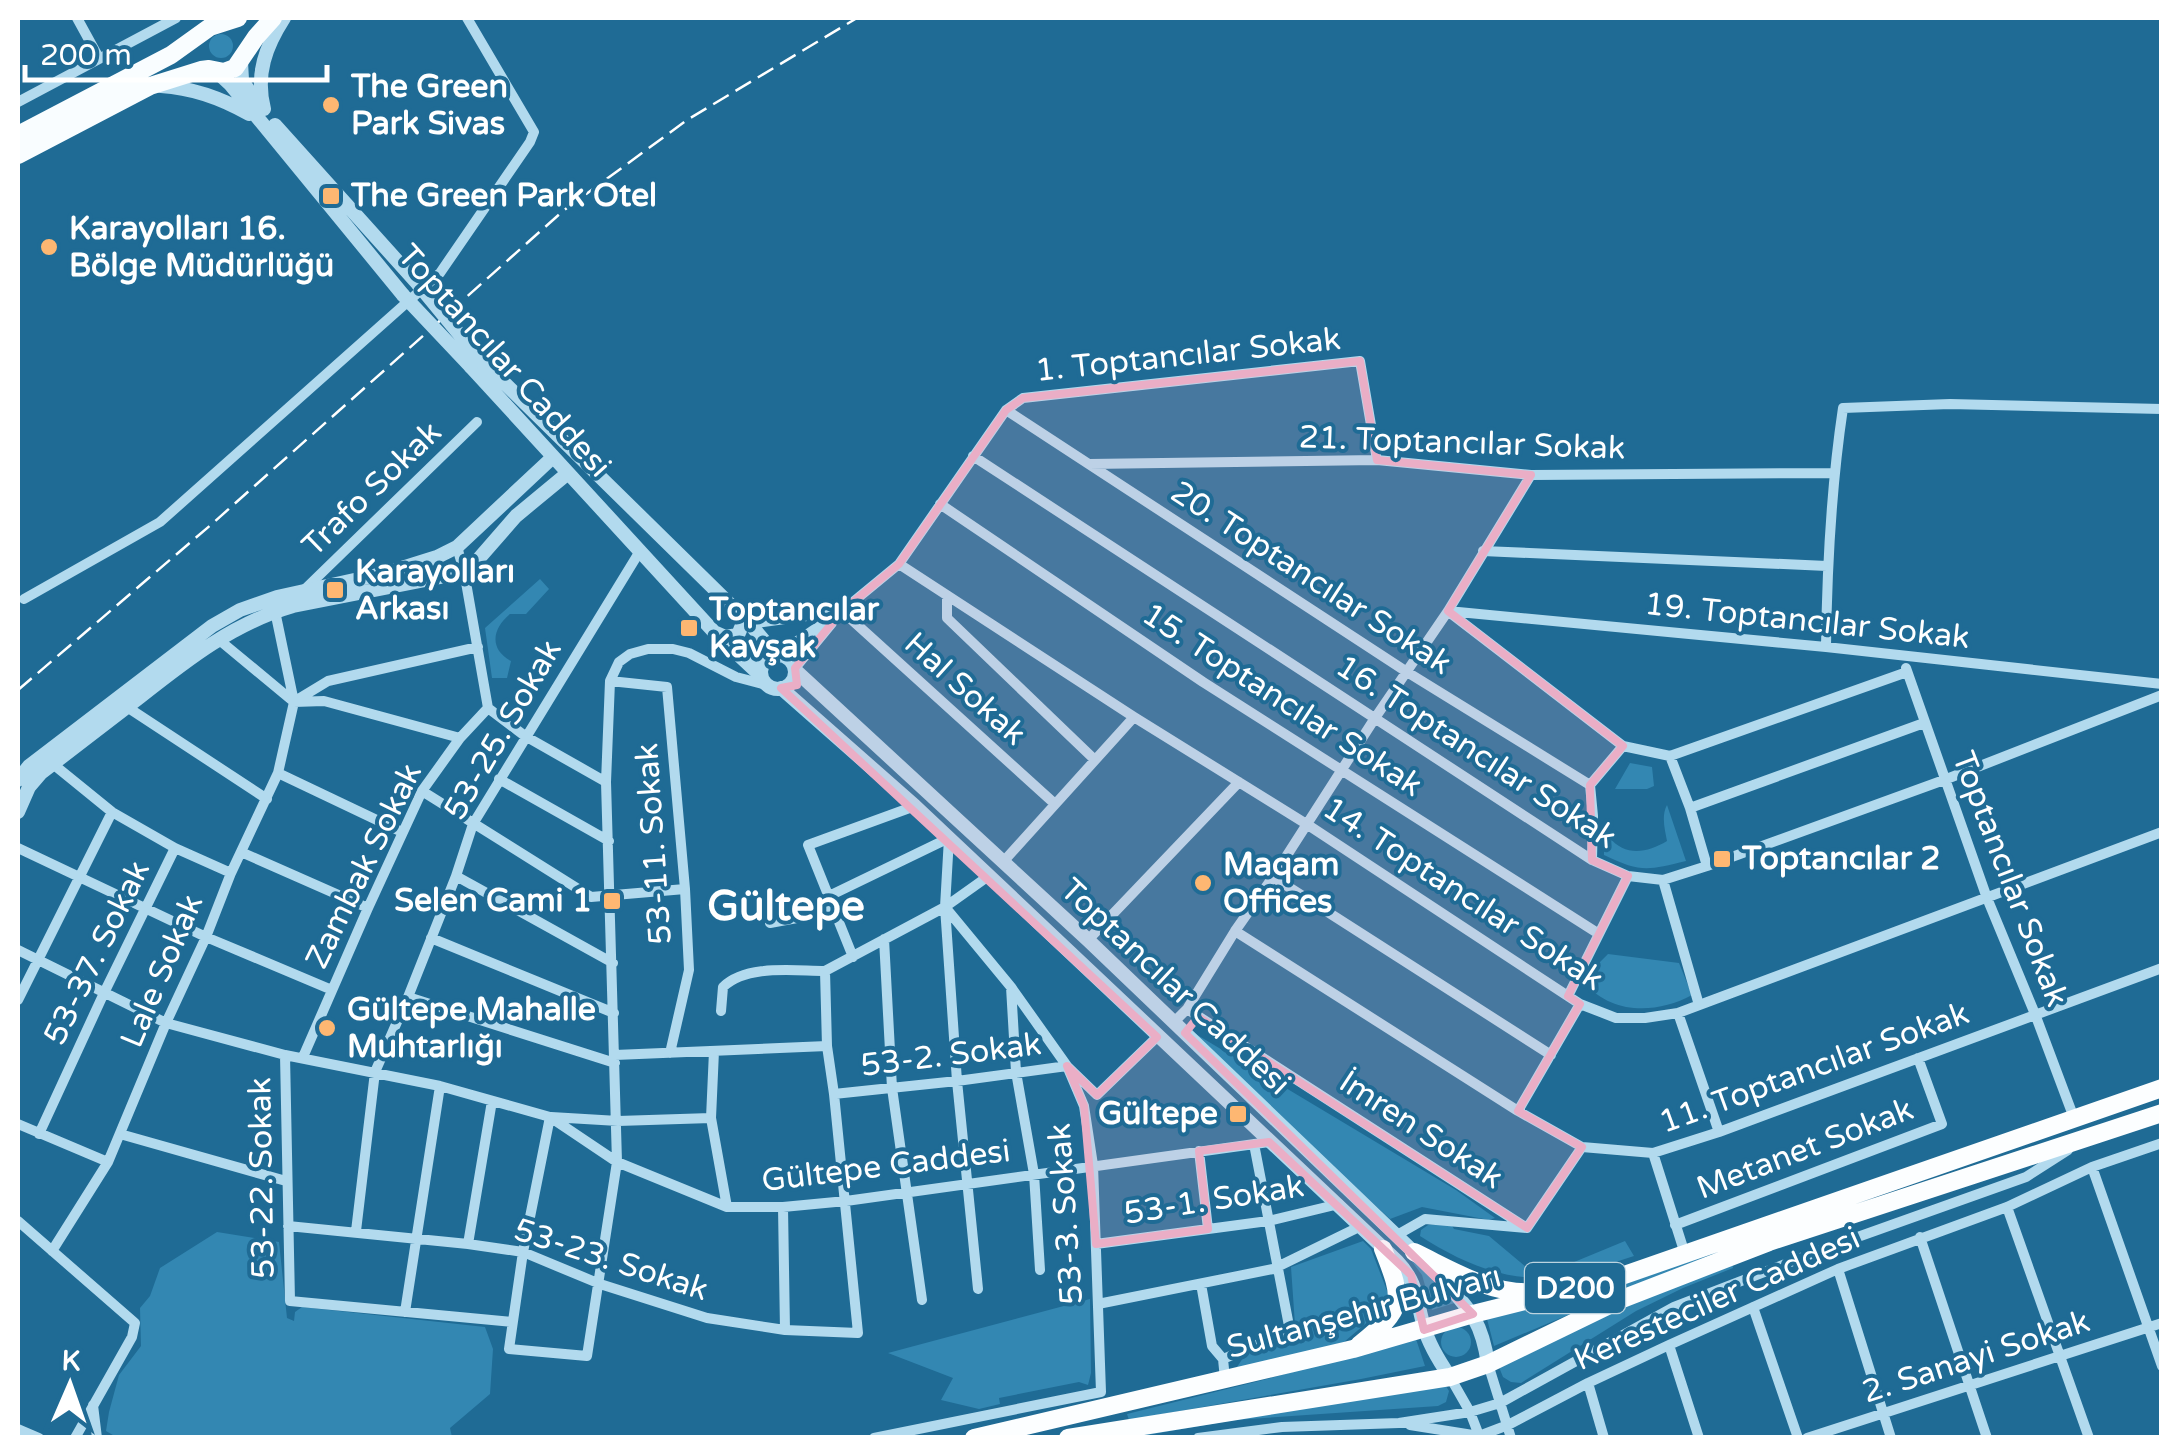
<svg xmlns="http://www.w3.org/2000/svg" width="2179" height="1455" font-family="'Varela Round',sans-serif">
	<rect width="100%" height="100%" fill="#1f6b95"/>
	<path fill="#3387b2" d="M209 46a12 12 0 1 1 24 0a12 12 0 1 1-24 0Z
		M540,579L549,589L526,614H510C492,629 489,649 511,661L507,678H492L485,628Z
		M1630,763L1652,767L1654,786L1647,789H1615Z
		M1667,805L1686,861C1648,870 1641,873 1604,855V838L1609,837C1625,857 1647,853 1667,841C1665,830 1661,816 1667,805Z
		M1608,954L1679,963L1692,995C1657,1014 1612,1015 1585,983L1595,967Z
		M1194,1033L1456,1190L1495,1218L1489,1220L1422,1207L1390,1219L1320,1155Z
		M1438,1224H1451L1454,1229L1489,1236L1533,1273L1550,1272L1625,1241L1634,1256C1615,1262 1595,1270 1574,1274C1517,1287 1467,1266 1420,1236L1421,1230L1428,1225Z
		M1795,1226L1708,1256L1494,1346L1486,1315Z
		M217,1232L279,1242L287,1318L294,1321L295,1312L302,1307L485,1327L493,1349L490,1394L450,1428L452,1437L118,1438L106,1431L109,1412L119,1375L141,1346L140,1308L150,1296L160,1268Z
		M1363,1241L1371,1249L1389,1296L1377,1314L1344,1342L1243,1370L1237,1367L1245,1355L1296,1339L1291,1267Z
		M1407,1255L1451,1292L1458,1302L1432,1310L1422,1275Z
		M1732,1262L1733,1268L1683,1288L1636,1311L1521,1383L1511,1382L1503,1377L1499,1367L1503,1358Z
		M1090,1299L1091,1373L1088,1385L1079,1382L999,1398L1000,1404L979,1409L941,1400L953,1378L888,1353Z
		M1441 1342a15 15 0 1 1 30 0a15 15 0 1 1-30 0Z
		M1415,1336L1425,1366L1361,1379L1129,1420L1127,1414L1271,1378Z
		M1444,1383L1449,1391L1446,1402L1438,1406L1235,1420L1136,1437L1112,1438Z"/>
	<g fill="none" stroke-linecap="round" stroke-linejoin="round">
		<path stroke="#b2daee" stroke-width="10" d="M77,18L99,58
			M18,102L176,18
			M1006,410L1407,672L1590,785
			M973,456L1592,860L1628,876L1663,880L1707,866L1944,780L2162,695
			M1089,464L1377,460L1531,475L1833,473
			M940,504L1203,682L1599,934
			M457,547L464,571L488,708L525,736L606,782L617,1162L587,1356L509,1349L523,1252L550,1117
			M1483,551L1827,566
			M899,564L1134,717L1308,825L1580,1004L1616,1018H1645L1678,1013L2162,832
			M303,591L477,422
			M947,596V618L1095,760
			M24,599L160,522L440,273L530,142L534,132L467,18
			M842,611L1055,804
			M1448,611L1826,647L2162,684
			M1449,612L1623,746L1670,756L1907,672
			M750,624L836,612
			M218,639L294,702L324,701L460,738
			M1826,647C1827,567 1831,488 1843,408L1950,404L2162,409
			M778,654L842,611L899,564L1006,410L1023,398L1360,361L1377,460
			M795,668L832,623
			M1906,668L1987,898L2035,1014L2074,1118
			M610,681L667,687L685,889L689,970L670,1053
			M295,701L328,681L478,647
			M127,707L267,799
			M1670,756L1690,808L1707,866
			M53,764L112,812L175,848L231,873
			M278,773L402,832
			M499,779L609,841
			M606,782L610,681L619,662L630,654L648,649H673L689,653L736,677L767,685
			M422,791L591,897L685,889
			M1690,808L1924,723
			M18,848L206,937L332,990
			M241,852L368,908
			M1592,860L1593,816L1590,785L1623,746
			M1003,862L1134,717
			M456,876L613,963
			M1273,877L1551,1055
			M1663,880L1699,1005
			M945,907L957,1081L978,1289
			M770,923L824,913L829,896L949,838L945,907L1011,987L1067,1066L1084,1106L1093,1165L1101,1392L874,1438
			M1235,931L1518,1111L1582,1147L1653,1153L1719,1132L2162,968
			M431,938L614,1013
			M884,939L892,1088L922,1300
			M1088,940L1239,782
			M18,950L166,1023L285,1055L440,1086L550,1117L617,1162L727,1207H783L846,1201L1269,1142
			M853,957L808,845L915,806
			M1011,987L1016,1072L1034,1174L1040,1270
			M1568,996L1628,876
			M408,997L615,1063
			M18,1000L112,812
			M1187,1009L1527,1228
			M721,1011L723,987C747,964 794,971 825,971
			M1678,1013L1719,1132
			M1174,1022L1187,1009L1235,931L1273,877L1375,718L1448,611L1531,475
			M714,1051L711,1118L727,1207
			M285,1055L290,1301L512,1322
			M615,1055L827,1046
			M303,1057L368,908L422,791L460,738L488,708
			M834,1094L957,1081L1067,1066L1097,1095L1157,1037
			M1518,1111L1580,1004
			M551,1117L618,1121L711,1118
			M18,1124L108,1162
			M39,1134L104,993L175,848
			M120,1134L286,1181
			M1199,1151L1208,1229
			M1653,1153L1685,1254
			M2092,1167L2162,1366
			M783,1207L785,1330
			M2007,1207L2089,1438
			M18,1221L135,1323L132,1337L75,1438
			M1675,1225L1942,1124L1918,1058
			M288,1226L468,1244L523,1252L600,1284L707,1318L785,1330L858,1333L834,1094L827,1046L825,971L945,907L990,875
			M356,1231L375,1072L408,997L456,876L473,824L640,551
			M1397,1235L1425,1219L1527,1228L1582,1147
			M1920,1237L1987,1438
			M468,1244L492,1101
			M1096,1244L1268,1221L1339,1204
			M52,1251L108,1162L166,1023L206,937L231,873L278,773L294,702L275,611
			M1838,1269L1891,1438
			M1201,1284L1212,1346L1223,1359
			M1098,1304L1273,1269L1361,1226
			M1753,1307L1798,1438
			M405,1312L440,1086
			M1669,1345L1699,1438
			M1488,1364L1511,1438
			M1450,1377L1470,1412L1480,1438
			M1225,1379L1223,1359L1290,1331L1254,1144
			M1588,1383L1604,1438
			M93,1405L97,1438
			M1410,1425L1479,1436L1508,1425L1588,1383L1669,1345L1838,1269L2007,1207L2092,1167L2162,1143
			M18,1429L39,1438
			M1198,1438L1282,1427L1399,1423L1470,1412L1500,1403L1674,1307L1824,1249L2026,1177L2068,1150
			M1807,1438L2162,1323"/>
		<path stroke="#b2daee" stroke-width="14" d="M241,62L242,80L258,105
			M217,72L230,84L403,295
			M161,86C194,88 221,98 249,114
			M264,109C255,74 266,46 284,18
			M275,125L418,284
			M479,358L750,624L776,655
			M471,367L715,633L762,677
			M716,633L725,637L738,635L743,623L738,613
			M761 672a17 17 0 1 1 34 0a17 17 0 1 1-34 0Z
			M795,670L1088,940L1445,1282C1472,1312 1482,1323 1488,1364
			M781,688L915,806L1397,1261C1418,1283 1416,1300 1424,1327C1429,1345 1439,1361 1450,1377
			M18,780L29,766L212,626L240,610L277,597L386,573L437,557L457,547L553,457
			M18,812L29,787L41,773C74,748 107,722 140,697C188,659 234,623 293,606L461,573L475,563L516,516L568,473"/>
		<path stroke="#f9fdff" stroke-width="18" d="M18,135L171,55L210,27L238,18
			M18,155L150,86L201,70L209,69L224,72L235,68L256,37L273,18"/>
		<path stroke="#fcfeff" stroke-width="18" d="M1414,1252C1450,1269 1491,1295 1532,1292
			M1359,1345C1405,1308 1404,1302 1383,1249
			M974,1438L1353,1349L1473,1314L1610,1280L2162,1088
			M1068,1438L1450,1377L1488,1364L1622,1299L1769,1242L2162,1113"/>
		<path stroke="#fff" stroke-width="2.5" stroke-dasharray="18 8" stroke-linecap="butt" d="M18,690L213,523L563,211L687,120L857,18"/>
		<path stroke="#b2daee" stroke-width="14" d="M418,284L479,358
			M403,295L471,367"/>
	</g>
	<path fill="#eaaec6" fill-opacity="0.2" stroke="#eaaec6" stroke-width="8" stroke-linejoin="round" d="M1360,361L1377,460L1531,475L1448,611L1623,746L1590,785L1592,860L1628,876L1568,996L1580,1004L1518,1111L1582,1147L1527,1228L1198,1017L1185,1033L1473,1314L1424,1330L1411,1275L1269,1142L1199,1151L1208,1229L1096,1244L1084,1106L1067,1066L1097,1095L1157,1037L781,688L797,685L795,668L842,611L899,564L1006,410L1023,398Z"/>
	<g fill="#fdb772" stroke="#1f6b95" stroke-width="4">
		<circle cx="331" cy="105" r="10"/>
		<rect x="321" y="186" width="20" height="20" rx="5"/>
		<circle cx="49" cy="247" r="10"/>
		<rect x="325" y="580" width="20" height="20" rx="5"/>
		<rect x="679" y="618" width="20" height="20" rx="5"/>
		<rect x="1712" y="849" width="20" height="20" rx="5"/>
		<circle cx="1203" cy="883" r="10"/>
		<rect x="602" y="891" width="20" height="20" rx="5"/>
		<circle cx="327" cy="1028" r="10"/>
		<rect x="1228" y="1104" width="20" height="20" rx="5"/>
	</g>
	<g text-anchor="middle" dominant-baseline="central" stroke-width="8" stroke-linejoin="round" paint-order="stroke">
		<rect fill="#1f6b95" stroke="#bcd3df" stroke-width="2.5" x="1525" y="1263" width="100" height="50" rx="8"/>
		<g font-size="30" font-weight="bold" fill="#fff">
			<text x="1575" y="1288">D200</text>
		</g>
		<g font-size="32" font-weight="bold" fill="#fff" stroke="#1f6b95" text-anchor="start">
			<text x="351" y="87">The Green<tspan x="351" dy="37">Park Sivas</tspan></text>
			<text x="351" y="196">The Green Park Otel</text>
			<text x="69" y="229">Karayolları 16.<tspan x="69" dy="37">Bölge Müdürlüğü</tspan></text>
			<text x="355" y="572">Karayolları<tspan x="355" dy="37">Arkası</tspan></text>
			<text x="709" y="610">Toptancılar<tspan x="709" dy="37">Kavşak</tspan></text>
			<text x="1742" y="859">Toptancılar 2</text>
			<text x="1223" y="865">Maqam<tspan x="1223" dy="37">Offices</tspan></text>
			<text x="592" y="901" text-anchor="end">Selen Cami 1</text>
			<text x="347" y="1010">Gültepe Mahalle<tspan x="347" dy="37">Muhtarlığı</tspan></text>
			<text x="1218" y="1114" text-anchor="end">Gültepe</text>
		</g>
		<g font-size="32" fill="#fff" stroke="#1f6b95">
			<text transform="translate(1188 355) rotate(-6)">1. Toptancılar Sokak</text>
			<text transform="translate(504 361) rotate(48)">Toptancılar Caddesi</text>
			<text transform="translate(1462 443) rotate(2)">21. Toptancılar Sokak</text>
			<text transform="translate(372 489) rotate(-44)">Trafo Sokak</text>
			<text transform="translate(1311 578) rotate(33)">20. Toptancılar Sokak</text>
			<text transform="translate(1807 621) rotate(6)">19. Toptancılar Sokak</text>
			<text transform="translate(965 689) rotate(42)">Hal Sokak</text>
			<text transform="translate(1282 700) rotate(33)">15. Toptancılar Sokak</text>
			<text transform="translate(503 730) rotate(-60)">53-25. Sokak</text>
			<text transform="translate(1476 752) rotate(33)">16. Toptancılar Sokak</text>
			<text transform="translate(654 844) rotate(-94)">53-11. Sokak</text>
			<text transform="translate(364 866) rotate(-64)">Zambak Sokak</text>
			<text transform="translate(2010 879) rotate(69)">Toptancılar Sokak</text>
			<text transform="translate(1463 894) rotate(33)">14. Toptancılar Sokak</text>
			<text transform="translate(97 953) rotate(-64)">53-37. Sokak</text>
			<text transform="translate(162 971) rotate(-67)">Lale Sokak</text>
			<text transform="translate(1175 987) rotate(43)">Toptancılar Caddesi</text>
			<text transform="translate(951 1055) rotate(-7)">53-2. Sokak</text>
			<text transform="translate(1814 1068) rotate(-20)">11. Toptancılar Sokak</text>
			<text transform="translate(1421 1130) rotate(33)">İmren Sokak</text>
			<text transform="translate(1805 1149) rotate(-21)">Metanet Sokak</text>
			<text transform="translate(886 1166) rotate(-7)">Gültepe Caddesi</text>
			<text transform="translate(262 1178) rotate(-91)">53-22. Sokak</text>
			<text transform="translate(1214 1200) rotate(-9)">53-1. Sokak</text>
			<text transform="translate(1066 1214) rotate(-94)">53-3. Sokak</text>
			<text transform="translate(611 1260) rotate(18)">53-23. Sokak</text>
			<text transform="translate(1717 1299) rotate(-24)">Keresteciler Caddesi</text>
			<text transform="translate(1364 1312) rotate(-15)">Sultanşehir Bulvarı</text>
			<text transform="translate(1976 1357) rotate(-18)">2. Sanayi Sokak</text>
		</g>
		<g font-size="42" font-weight="bold" fill="#fff" stroke="#1f6b95">
			<text x="786" y="906">Gültepe</text>
		</g>
	</g>
	<rect width="2179" height="1455" fill="none" stroke="#ffffff" stroke-width="40"/>
	<g transform="translate(70 1385) rotate(2)" stroke="#1f6b95" stroke-width="8" paint-order="stroke">
	<path d="M0-8L18 38L0 25L-18 38Z" fill="#ffffff"/>
	<text y="-15" font-size="28" font-weight="bold" text-anchor="middle" fill="#ffffff">K</text>
	</g>
	<path d="M25 65v15h302v-15" fill="none" stroke="#ffffff" stroke-width="5"/>
	<text x="40" y="65" font-size="30" fill="#ffffff" stroke="#1f6b95" stroke-width="8" paint-order="stroke">200 m</text>
</svg>
